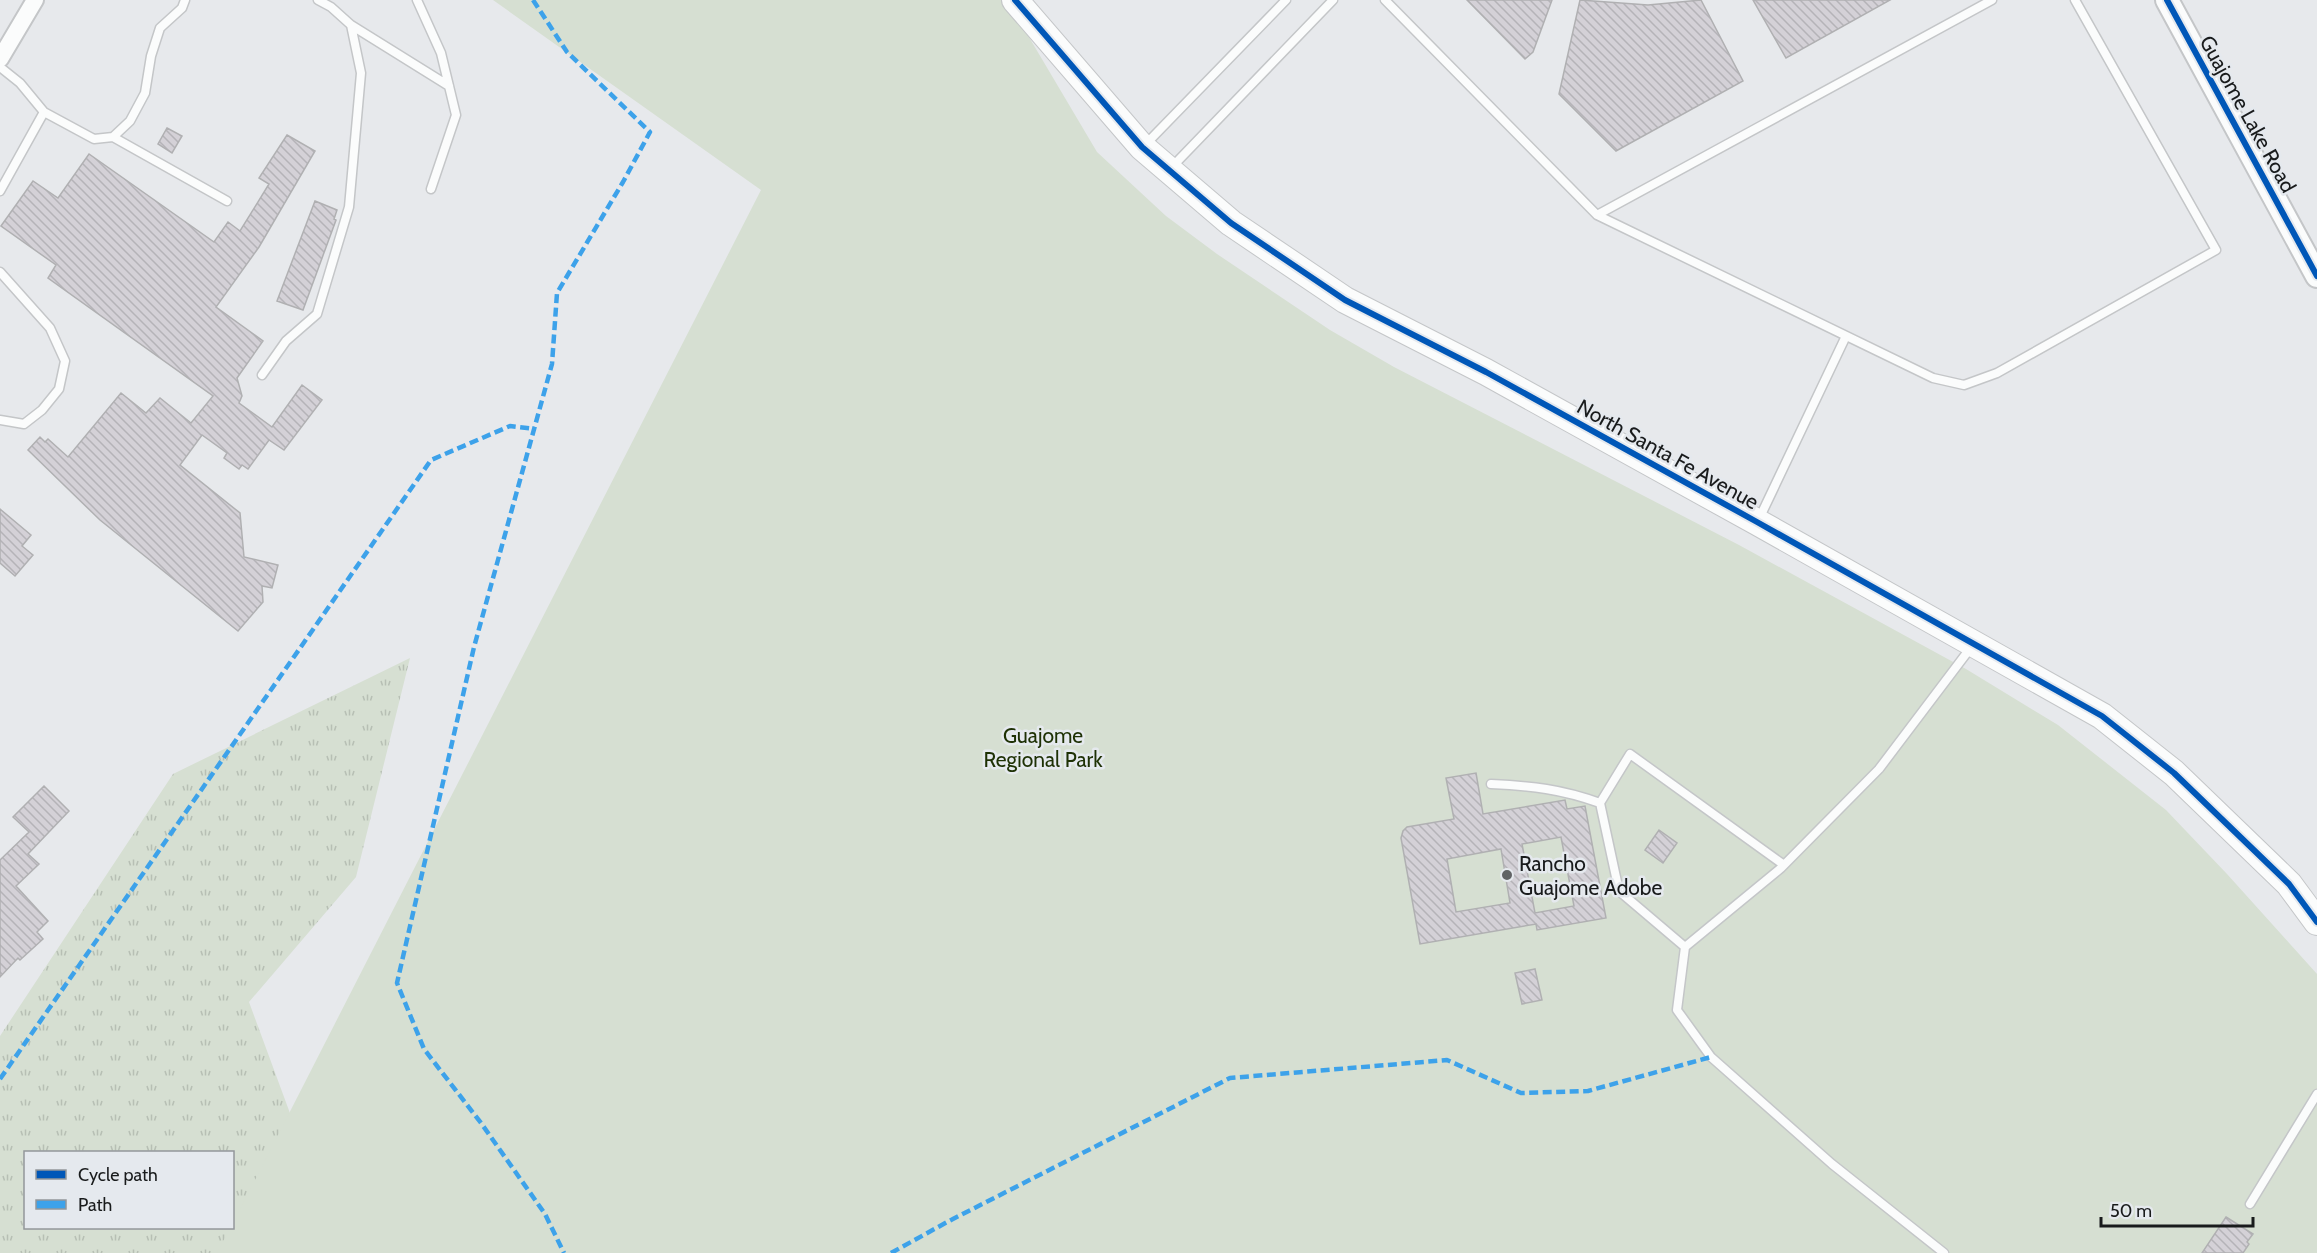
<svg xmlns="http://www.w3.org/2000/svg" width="2317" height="1253" font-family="Cabin,sans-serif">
	<defs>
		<pattern id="grass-tufts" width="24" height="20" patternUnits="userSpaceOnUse" patternTransform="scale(1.5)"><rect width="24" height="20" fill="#d6dfd2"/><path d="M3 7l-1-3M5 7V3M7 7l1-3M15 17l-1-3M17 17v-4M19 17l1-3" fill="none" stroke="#b7bfb4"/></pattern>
		<pattern id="building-back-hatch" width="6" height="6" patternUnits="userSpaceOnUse" patternTransform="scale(1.5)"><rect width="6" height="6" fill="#d4d1d7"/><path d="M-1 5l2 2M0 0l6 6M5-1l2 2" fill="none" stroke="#b5b3b8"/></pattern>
	</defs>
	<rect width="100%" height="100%" fill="#e7e9ec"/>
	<path fill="url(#grass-tufts)" fill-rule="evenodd" d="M410,658L356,877L249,1002L315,1181L448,1253H0V1036L173,774ZM26,1152H232V1228H26Z"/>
	<path fill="#d6dfd2" d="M493,0H1007L1097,152L1166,216L1217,254L1330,330L1394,367L1739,545L1966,669L2058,725L2166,810L2227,874L2317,974V1253H217L230,1228H232L233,1223L761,190Z"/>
	<path fill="url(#building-back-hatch)" stroke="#b0b0b2" stroke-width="1.5" fill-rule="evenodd" d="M1467,0H1552L1533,52L1525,59Z
		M1580,0L1648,5L1701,0L1743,81L1616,151L1559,94Z
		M1753,0H1890L1786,58Z
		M167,128L182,136L172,153L158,144Z
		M287,135L315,151L259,247L216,307L263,341L237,378L242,396L239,403L272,427L302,385L322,400L284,450L269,440L248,469L242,465L239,469L224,458L227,453L202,435L180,465L240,513L244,557L278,565L272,588L262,586L263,602L238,631L100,520L28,450L40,437L45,442L48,439L68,457L121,393L146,413L160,398L191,423L213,396L48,278L56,265L1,226L33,181L58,198L89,154L214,242L228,222L240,231L269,184L259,178Z
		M315,201L337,210L334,219L336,220L303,310L277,301Z
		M0,509L31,535L22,546L33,555L15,576L0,563Z
		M1476,773L1483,814L1565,800L1567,809L1585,806L1606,918L1537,930L1536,924L1420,944L1401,838L1403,831L1407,827L1454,819L1446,778ZM1561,837L1574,906L1535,913L1522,844ZM1501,849L1510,903L1456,912L1447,859Z
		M44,786L69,811L28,854L39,864L16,886L48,921L37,932L43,939L20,960L18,958L0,977V860L29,832L13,817Z
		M1659,830L1677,843L1663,863L1645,850Z
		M1535,969L1542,1000L1522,1004L1515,973Z
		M2226,1217L2253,1234L2247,1242L2249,1244L2243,1253H2202Z"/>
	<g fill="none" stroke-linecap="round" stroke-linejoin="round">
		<defs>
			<path id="lane" d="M417,0L441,53L456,115L431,189
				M1385,0L1597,215
				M1992,0L1597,215L1933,378L1964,385L1997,373L2216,250L2075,0
				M351,25L449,86
				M0,67L20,83L44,112L94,139L113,137L130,121L145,93L151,56L160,28L182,8L185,0
				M113,137L227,201
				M1144,146L1286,0
				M1170,169L1333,0
				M0,191L44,112
				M0,272L50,328L65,361L59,389L42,410L24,424L0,420
				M262,375L286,341L317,314L349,207L361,73L351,25L331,7L318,0
				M1759,519L1846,336
				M1491,784C1532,786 1561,789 1600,803
				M1685,947L1619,891L1600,803L1630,754L1784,865
				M2250,1204L2317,1094
				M1944,1253L1832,1164L1711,1057L1677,1010L1685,947L1781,868L1879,769L1972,646"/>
			<path id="street" d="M0,59L35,0"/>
			<path id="secondary" d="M2167,0L2317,276"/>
			<path id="primary" d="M1015,0L1142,147L1231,223L1345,300L1486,372L1757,522L2102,716L2174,773L2289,884L2317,922"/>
		</defs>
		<use href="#lane" stroke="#c4c6c8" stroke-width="11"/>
		<use href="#street" stroke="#c4c6c8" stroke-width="20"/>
		<use href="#secondary" stroke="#c4c6c8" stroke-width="26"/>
		<use href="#primary" stroke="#c4c6c8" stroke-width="28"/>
		<use href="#lane" stroke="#fbfcfc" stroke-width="8"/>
		<use href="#street" stroke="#fbfcfc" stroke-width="16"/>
		<use href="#secondary" stroke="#fbfcfc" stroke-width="22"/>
		<use href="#primary" stroke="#fbfcfc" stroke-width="26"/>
		<path stroke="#3da2ea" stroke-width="4.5" stroke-dasharray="9 4.5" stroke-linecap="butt" d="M533,0L567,52L650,132L623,182L557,293L552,364L474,647L397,983L424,1049L481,1123L545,1214L564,1253
			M0,1079L431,460L510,426L535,429
			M891,1253L949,1221L1230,1078L1447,1060L1521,1093L1588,1091L1711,1057"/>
		<defs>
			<path id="cycleway" d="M1015,0L1142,147L1231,223L1345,300L1486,372L1757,522L2102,716L2174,773L2289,884L2317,922
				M2167,0L2317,276"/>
		</defs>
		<use href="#cycleway" stroke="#e5e9ee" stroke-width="10"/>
		<use href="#cycleway" stroke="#0057b8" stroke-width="6"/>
	</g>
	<circle fill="#616365" stroke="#e5e9ee" stroke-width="2" cx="1507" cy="875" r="6"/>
	<g text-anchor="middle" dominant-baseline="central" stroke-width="5" stroke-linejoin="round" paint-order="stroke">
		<g font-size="21" fill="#191b1c" stroke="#e5e9ee">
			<text transform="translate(2248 114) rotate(61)">Guajome Lake Road</text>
			<text transform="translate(1668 454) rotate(29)">North Santa Fe Avenue</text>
		</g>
		<g font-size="21" fill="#1e3105" stroke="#e5e9ee">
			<text x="1043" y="735">Guajome<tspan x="1043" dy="24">Regional Park</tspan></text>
		</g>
		<g font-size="21" fill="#191b1c" stroke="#e5e9ee" text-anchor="start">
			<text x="1519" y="863">Rancho<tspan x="1519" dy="24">Guajome Adobe</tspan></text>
		</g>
	</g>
	<rect x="24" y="1151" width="210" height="78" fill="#e5e9ee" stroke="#93979a" stroke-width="1.5"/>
	<rect x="36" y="1170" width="30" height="9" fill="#0057b8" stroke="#93979a" stroke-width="1.5"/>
	<text x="78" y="1181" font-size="18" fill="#191b1c">Cycle path</text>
	<rect x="36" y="1200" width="30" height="9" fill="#3da2ea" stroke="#93979a" stroke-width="1.5"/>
	<text x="78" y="1211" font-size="18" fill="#191b1c">Path</text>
	<path d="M2101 1217v9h152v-9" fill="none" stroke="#191b1c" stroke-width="3"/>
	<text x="2110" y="1217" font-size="18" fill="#191b1c" stroke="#e5e9ee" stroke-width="4.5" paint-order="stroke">50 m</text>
</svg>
